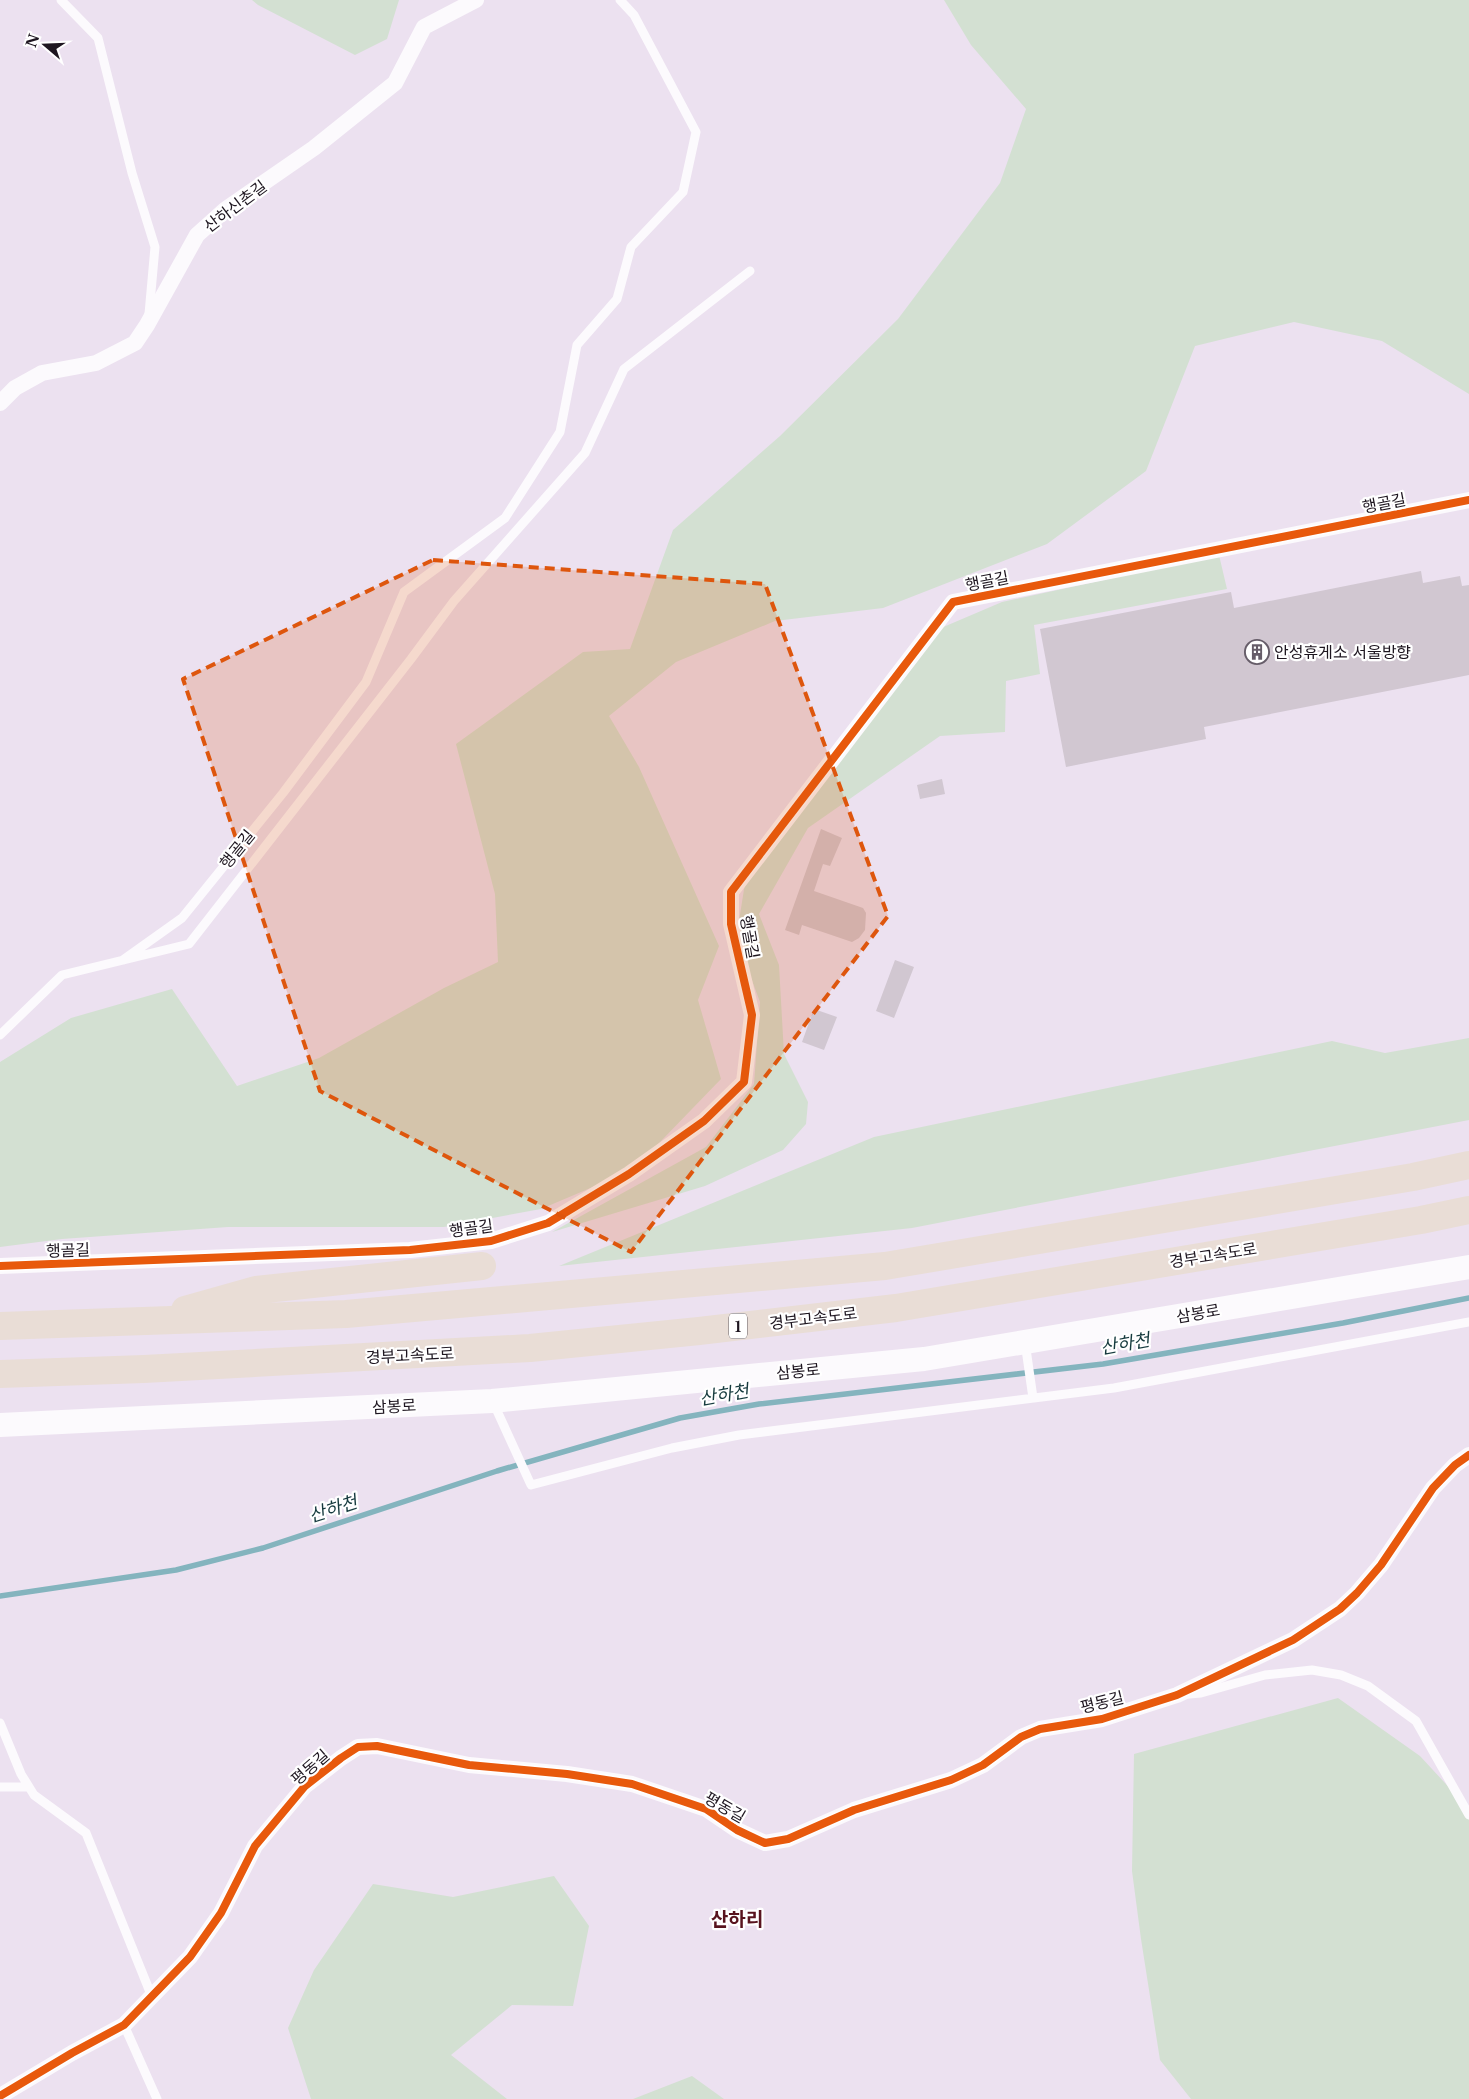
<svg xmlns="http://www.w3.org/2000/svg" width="1469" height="2099" font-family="'Libre Baskerville','Noto Sans KR',serif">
	<rect width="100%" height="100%" fill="#ece1f0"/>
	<path fill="#d3e0d2" d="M252,0H399L387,39L355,55L258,5Z
		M944,0H1469V394L1382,341L1294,322L1195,346L1146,471L1047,544L883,608L775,621L676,662L609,716L639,767L719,946L698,1000L721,1079L633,1170L541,1209L444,1227H228L62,1239L0,1247V1062L71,1018L172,989L237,1086L319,1058L444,988L498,962L495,894L456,744L583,652L630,649L673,530L780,436L898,319L1000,183L1026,109L971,45Z
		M1219,555L1227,589L1034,625L1040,674L1006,681L1005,732L940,736L808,828L759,914L779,965L784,1054L808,1102L806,1124L783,1150L705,1186L552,1232L706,1147L754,1084L760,1002L731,924L738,927L746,877L941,628L1002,602Z
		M1469,1038V1120L912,1228L559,1266L874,1137L1332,1041L1385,1053Z
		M1338,1698L1420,1756L1469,1809V2099H1191L1160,2060L1141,1939L1132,1871L1134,1754Z
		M554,1876L589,1926L573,2006L512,2005L451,2055L507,2099H311L288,2028L314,1970L373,1884L453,1897Z
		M692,2076L724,2099H633Z"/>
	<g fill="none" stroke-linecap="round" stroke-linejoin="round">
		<path stroke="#84b4be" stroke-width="5.5" d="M0,1596L176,1570L263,1548L497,1471L680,1418L759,1404L1103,1364L1343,1323L1469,1298"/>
	</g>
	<path fill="#d1c7d1" d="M1421,571L1423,583L1460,576L1462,586L1469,585V675L1204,727L1206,739L1066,767L1040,629L1231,592L1234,608Z
		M942,779L945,794L920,799L917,785Z
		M821,829L842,838L830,866L823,864L814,891L863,908L866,913L865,930L859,938L852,942L802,925L799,935L785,930Z
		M895,960L914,967L894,1018L876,1011Z
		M814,1009L837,1017L824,1050L802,1042Z"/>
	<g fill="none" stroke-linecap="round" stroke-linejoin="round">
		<path stroke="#fcfafd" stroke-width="9" d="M61,0L98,38L132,173L155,247L149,314
			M123,960L182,918L283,793L366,682L404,592L505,518L560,432L577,345L617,299L631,247L683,192L696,132L634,15L620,0
			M0,1035L62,975L189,944L411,659L454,601L585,453L624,369L750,271
			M1025,1342L1033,1398
			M493,1402L531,1485L672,1448L739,1435L1114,1388L1469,1322
			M1189,1694L1201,1693L1265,1675L1312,1670L1341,1675L1368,1686L1416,1721L1469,1815
			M0,1723L21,1774L34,1795L86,1833L152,1997
			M0,1787H29
			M124,2025L157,2099"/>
		<path stroke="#fcfafd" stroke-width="16" d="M0,403L15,388L42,373L96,363L135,343L147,325L197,235L226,209L314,148L395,83L424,27L476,0
			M0,1266L410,1250L491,1241L548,1223L629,1174L704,1121L744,1082L752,1015L731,924V892L953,602L1469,500
			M0,2096L72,2053L124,2025L190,1957L221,1913L255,1846L305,1786L341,1758L358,1747L377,1746L469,1765L567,1774L632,1784L706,1809L737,1830L765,1843L788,1839L854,1810L951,1780L983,1765L1021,1737L1040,1729L1102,1719L1177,1695L1293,1640L1340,1609L1357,1593L1381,1565L1433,1488L1455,1465L1469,1455"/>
		<path stroke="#fcfafd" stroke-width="24" d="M0,1425L492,1401L924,1359L1469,1267"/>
		<path stroke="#e9ddd6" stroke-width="28" d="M185,1310L256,1290L482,1266
			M0,1326L346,1314L885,1266L1413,1177L1469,1165
			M0,1374L144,1369L530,1348L699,1331L896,1308L1421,1220L1469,1210"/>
		<defs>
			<path id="cycleway" d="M0,1266L410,1250L491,1241L548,1223L629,1174L704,1121L744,1082L752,1015L731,924V892L953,602L1469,500
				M0,2096L72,2053L124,2025L190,1957L221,1913L255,1846L305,1786L341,1758L358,1747L377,1746L469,1765L567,1774L632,1784L706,1809L737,1830L765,1843L788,1839L854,1810L951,1780L983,1765L1021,1737L1040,1729L1102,1719L1177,1695L1293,1640L1340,1609L1357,1593L1381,1565L1433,1488L1455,1465L1469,1455"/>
		</defs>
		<use href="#cycleway" stroke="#fff" stroke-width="11"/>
		<use href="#cycleway" stroke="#e8590c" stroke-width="8"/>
	</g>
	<path fill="#de560d" fill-opacity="0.2" stroke="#de560d" stroke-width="4" stroke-dasharray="10 6" stroke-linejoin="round" d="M433,560L765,584L888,916L631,1252L320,1091L183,679Z"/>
	<defs>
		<symbol id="building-ring" viewBox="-11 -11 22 22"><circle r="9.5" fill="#fff" stroke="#665d69" stroke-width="1.5"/><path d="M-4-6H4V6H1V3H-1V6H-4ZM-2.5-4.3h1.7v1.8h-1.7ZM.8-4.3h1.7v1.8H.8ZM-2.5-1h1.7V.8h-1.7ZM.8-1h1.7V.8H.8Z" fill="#665d69"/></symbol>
	</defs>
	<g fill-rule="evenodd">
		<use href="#building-ring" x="1243" y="638" width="28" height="28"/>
	</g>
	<g text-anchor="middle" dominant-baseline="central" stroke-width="4.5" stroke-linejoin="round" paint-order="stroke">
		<rect fill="#fff" stroke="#625c63" stroke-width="1" x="729" y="1313.5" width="18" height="25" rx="4"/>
		<g font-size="15" font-weight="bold" fill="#1e1620">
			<text x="738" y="1326">1</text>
		</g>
		<g font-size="16" fill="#1e1620" stroke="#fff">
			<text transform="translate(235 206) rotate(-37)">산하신촌길</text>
			<text transform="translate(1384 503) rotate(-11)">행골길</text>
			<text transform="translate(987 581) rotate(-11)">행골길</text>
			<text transform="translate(237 849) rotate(-51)">행골길</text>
			<text transform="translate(750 937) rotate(80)">행골길</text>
			<text transform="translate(471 1228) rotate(-8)">행골길</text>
			<text transform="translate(68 1250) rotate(-2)">행골길</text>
			<text transform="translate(1213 1255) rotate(-9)">경부고속도로</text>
			<text transform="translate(1198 1313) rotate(-10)">삼봉로</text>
			<text transform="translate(813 1318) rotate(-7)">경부고속도로</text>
			<text transform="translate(410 1355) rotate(-3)">경부고속도로</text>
			<text transform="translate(798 1371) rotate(-6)">삼봉로</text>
			<text transform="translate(394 1406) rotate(-3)">삼봉로</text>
			<text transform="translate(1102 1702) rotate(-14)">평동길</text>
			<text transform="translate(310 1767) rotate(-41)">평동길</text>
			<text transform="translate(725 1807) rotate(30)">평동길</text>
		</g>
		<g font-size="16" fill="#1e1620" stroke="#fff" text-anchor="start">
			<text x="1274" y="652">안성휴게소 서울방향</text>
		</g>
		<g font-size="18" font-style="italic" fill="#163a3e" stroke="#fff">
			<text transform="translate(1125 1344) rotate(-10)">산하천</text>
			<text transform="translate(724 1395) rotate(-10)">산하천</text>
			<text transform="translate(333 1509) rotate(-18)">산하천</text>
		</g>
		<g font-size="19" font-weight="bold" fill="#58131e" stroke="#fff">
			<text x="737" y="1919">산하리</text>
		</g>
	</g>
	<g transform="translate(45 45) rotate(289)" stroke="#ffffff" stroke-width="4" paint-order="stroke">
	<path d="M0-4L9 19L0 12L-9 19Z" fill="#1e1620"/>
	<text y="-8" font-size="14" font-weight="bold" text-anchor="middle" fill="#1e1620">N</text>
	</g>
</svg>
